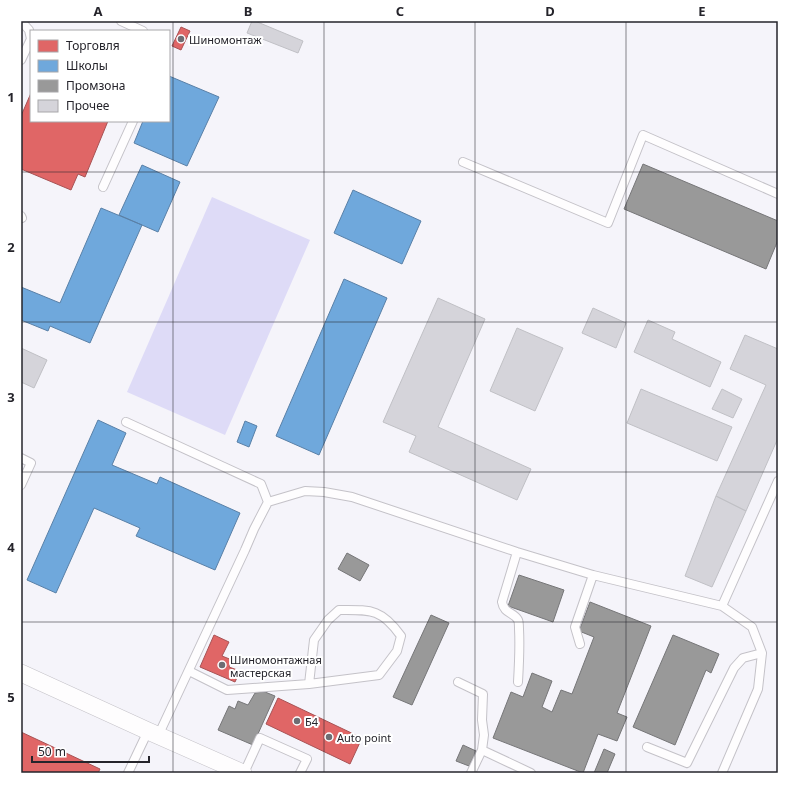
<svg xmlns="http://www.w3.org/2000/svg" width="799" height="794" font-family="'Noto Sans',sans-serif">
	<rect width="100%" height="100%" fill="#f5f4fa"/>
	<path fill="#dedbf7" d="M212,197L310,240L225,435L127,392Z"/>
	<path fill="#e06666" stroke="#a85254" d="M181,27L190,31L181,50L172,46Z
		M31,93V121H108L85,177L78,174L71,190L21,169V116Z
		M214,635L229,642L222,656L232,660L229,667L240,671L235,682L200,667Z
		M278,698L362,738L350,764L266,724Z
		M21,732L100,769L98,773H21Z"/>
	<path fill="#6fa8dc" stroke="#5980a7" d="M169,76L219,97L187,166L134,143L143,121H169Z
		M142,165L180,182L158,232L119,215Z
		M353,190L421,221L402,264L334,233Z
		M101,208L142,225L90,343L50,326L48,331L21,320V287L60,303Z
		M344,279L387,298L319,455L276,436Z
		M98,420L126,433L112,465L157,484L160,477L240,513L215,570L136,536L140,528L94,508L56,593L27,580Z
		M245,421L257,426L249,447L237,442Z"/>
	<path fill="#999" stroke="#767678" d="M643,164L778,221V240L766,269L624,209Z
		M347,553L369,565L360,581L338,569Z
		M519,575L564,590L553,622L508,606Z
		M590,602L651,626L617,713L627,717L617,741L598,734L583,773L493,738L511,692L523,697L532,673L552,681L542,707L552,712L561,690L572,694L594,637L579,631Z
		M431,615L449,623L412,705L393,697Z
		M673,635L719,654L711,673L706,670L675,745L633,727Z
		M265,692L275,696L253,745L218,730L229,706L235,709L238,701L248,705L255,693Z
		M463,745L476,751L469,766L456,761Z
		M604,749L615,754L607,773H594Z"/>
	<path fill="#d5d4da" stroke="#c0c0c5" d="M252,21H255L303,41L298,53L247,33Z
		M438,298L485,319L438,427L531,469L517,500L409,452L416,436L383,422Z
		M593,308L626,323L616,348L582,333Z
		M648,320L675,332L672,339L721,362L710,387L634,352Z
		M517,328L563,348L535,411L490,391Z
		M745,335L778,349V438L746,511L716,496L766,385L730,369Z
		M21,348L47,360L34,388L21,382Z
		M641,389L732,427L717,461L627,423Z
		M722,389L742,399L733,418L712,409Z
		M716,496L746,511L712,587L685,576Z"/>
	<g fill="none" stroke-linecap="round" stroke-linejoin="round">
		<defs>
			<path id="service" d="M21,21L29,30L31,39L21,60
				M121,21L143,31
				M463,162L608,223L643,135L778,194
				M103,187L133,121
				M21,216L22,218
				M126,422L261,484L268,502
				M21,458L31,463L21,485
				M517,552L502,602C504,614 514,612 518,620C519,622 519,626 519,629C520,647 519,665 518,682
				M722,606L752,627L762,653L758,689L722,773
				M580,644L575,627L593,575
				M189,671L227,690L309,684L379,675L397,651L401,636C381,608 370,610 339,610L328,620L314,640L309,684
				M458,682L483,694L482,720L484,735L482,750L471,773
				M158,736L245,550L254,529L268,502L305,491L324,492L352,497L517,552L593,575L722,606L778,481
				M647,747L687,763L734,668L743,658L762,653
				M482,750L531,773
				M128,773L148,731
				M244,773L260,738L307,759L300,773"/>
			<path id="minor" d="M21,673L148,731L243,773"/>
		</defs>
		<use href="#service" stroke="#c4c2c8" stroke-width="10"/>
		<use href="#minor" stroke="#c4c2c8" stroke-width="18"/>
		<use href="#service" stroke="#fefdfe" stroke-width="8"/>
		<use href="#minor" stroke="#fefdfe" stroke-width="17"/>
	</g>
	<path fill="none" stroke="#25242b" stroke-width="1" stroke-opacity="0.55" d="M173,21V773M324,21V773M475,21V773M626,21V773M21,172H778M21,322H778M21,472H778M21,622H778"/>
	<g fill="#6e6d73" stroke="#fff" stroke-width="1.5">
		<circle cx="181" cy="39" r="4"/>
		<circle cx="222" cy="665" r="4"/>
		<circle cx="297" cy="721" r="4"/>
		<circle cx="329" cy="737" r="4"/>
	</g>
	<g text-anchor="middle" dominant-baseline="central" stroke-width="4" stroke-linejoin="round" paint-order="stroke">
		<g font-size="11" fill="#25242b" stroke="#fff" text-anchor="start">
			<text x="189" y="39">Шиномонтаж</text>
			<text x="230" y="659">Шиномонтажная<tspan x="230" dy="13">мастерская</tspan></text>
			<text x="305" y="721">Б4</text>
			<text x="337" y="737">Auto point</text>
		</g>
	</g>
	<rect width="799" height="794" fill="none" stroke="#ffffff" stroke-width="44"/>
	<rect x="30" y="30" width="140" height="92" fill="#ffffff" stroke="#a8a7aa"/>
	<rect x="38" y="40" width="20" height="12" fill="#e06666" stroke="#a8a7aa"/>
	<text x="66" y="50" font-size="12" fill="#25242b">Торговля</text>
	<rect x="38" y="60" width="20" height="12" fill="#6fa8dc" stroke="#a8a7aa"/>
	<text x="66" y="70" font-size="12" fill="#25242b">Школы</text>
	<rect x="38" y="80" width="20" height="12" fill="#999999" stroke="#a8a7aa"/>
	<text x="66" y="90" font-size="12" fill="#25242b">Промзона</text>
	<rect x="38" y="100" width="20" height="12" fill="#d5d4da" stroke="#a8a7aa"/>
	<text x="66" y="110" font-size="12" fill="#25242b">Прочее</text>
	<path d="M32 756v6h117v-6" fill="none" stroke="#25242b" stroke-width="2"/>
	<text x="38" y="756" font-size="12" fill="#25242b" stroke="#ffffff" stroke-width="3" paint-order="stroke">50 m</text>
	<rect x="22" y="22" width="755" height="750" fill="none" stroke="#25242b" stroke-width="1.5"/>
	<g font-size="13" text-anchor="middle" font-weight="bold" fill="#25242b">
		<text x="98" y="16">A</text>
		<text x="248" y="16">B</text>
		<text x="400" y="16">C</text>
		<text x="550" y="16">D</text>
		<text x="702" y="16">E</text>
		<text x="11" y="102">1</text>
		<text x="11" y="252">2</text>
		<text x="11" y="402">3</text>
		<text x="11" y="552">4</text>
		<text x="11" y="702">5</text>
	</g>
</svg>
